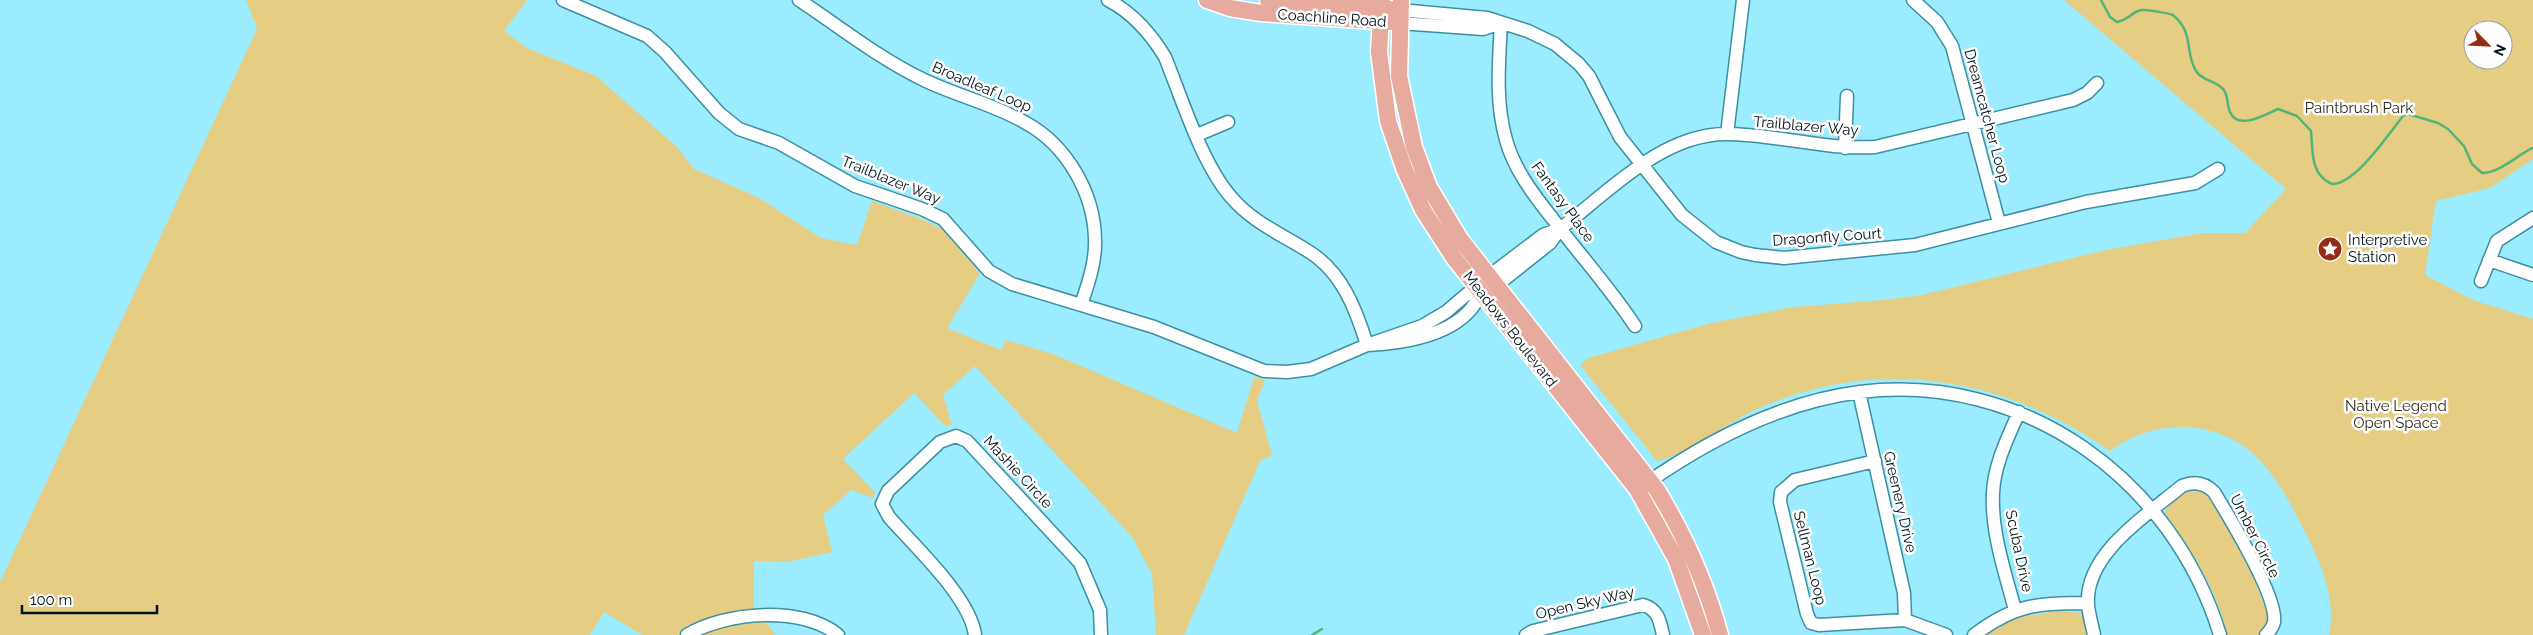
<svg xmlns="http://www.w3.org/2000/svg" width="2533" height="635" font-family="Raleway,sans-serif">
	<rect width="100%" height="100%" fill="#9aecfe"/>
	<path fill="#e5ce83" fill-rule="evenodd" d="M246,0H527L504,31L527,48L596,76L676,146L694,169L759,198L821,238L857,245L872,201L924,220L942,229L980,273L947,328L1001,350L1006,340L1053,354L1237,433L1254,377L1265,380L1257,401L1272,455L1260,461L1184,635H1156L1152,574L1132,537L975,366L943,395L952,425L945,426L914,393L843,459L875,492L873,498L851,490L823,515L832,552L788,562L754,561V608L776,635H642L604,612L590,635H0V582L257,29Z
		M2064,0H2533V159L2490,188L2436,201L2425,275L2473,300L2533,319V635H2329C2337,599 2320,561 2304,530C2292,507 2281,484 2264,465C2225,418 2156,416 2110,451C2004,376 1875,355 1755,410C1728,422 1682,457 1657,461L1580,365L1588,358L1712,323L1794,307L1884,300L1922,295L2106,250L2202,233H2245L2286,189ZM2473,30H2503V60H2473Z
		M2192,491H2200L2210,497L2248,562L2268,616V622L2259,635H2227C2218,590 2191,550 2165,513C2166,504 2182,493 2192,491Z
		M2060,611L2082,613L2087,635H1984L2019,617Z"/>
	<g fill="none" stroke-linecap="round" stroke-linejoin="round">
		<path stroke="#52b476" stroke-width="2.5" d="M2101,0L2110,17L2117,22C2128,20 2129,15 2138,11C2142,8 2167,13 2173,15C2195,34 2184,51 2196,71C2203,82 2216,80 2224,90C2228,96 2227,105 2230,112C2238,131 2266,114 2278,109L2297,116L2311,131C2313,151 2310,175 2332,184C2356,184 2389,133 2403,116L2408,114L2438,123L2448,129L2464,146L2472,164L2482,173C2500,173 2517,155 2533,148
			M1312,635L1322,629"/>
		<defs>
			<path id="minor" d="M563,0L647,36L665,52L719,113L739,129L779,143L855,186L922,209L943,219L989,271L1012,284L1154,327L1264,371L1287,372L1311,369L1367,345L1422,326L1446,312L1467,294L1481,292C1465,334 1406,343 1367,345
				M799,0C840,27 880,59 924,80C957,96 994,104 1026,123C1066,145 1094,192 1095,239C1096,262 1088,284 1081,305
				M1108,0C1133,13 1151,34 1165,57C1182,99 1202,164 1231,197C1252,222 1281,234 1308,251C1342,272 1356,309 1367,345
				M1913,0L1937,22L1952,46L1999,223
				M1400,10L1487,18L1528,31L1555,44L1579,64L1589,76L1620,137L1682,215L1716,242L1741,252L1755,255L1784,258L1915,245L2086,202L2195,183L2218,169
				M1400,23L1483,29L1501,23
				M1501,23C1499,62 1495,101 1506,140C1514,169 1533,194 1552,218C1579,254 1610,288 1635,326
				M1727,134L1743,0
				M1197,135L1228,122
				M1845,148L1847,96
				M2489,260L2533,275
				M1489,276L1543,235L1560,229C1608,192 1662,134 1726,134C1776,134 1824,150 1875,147L2073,100L2087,93L2097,83
				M2481,281L2497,241L2533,218
				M1496,286L1550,243L1560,229
				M1859,392L1904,593L1905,620
				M1875,461L1795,480L1781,492L1780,502L1807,614L1811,623L1819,625L1905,620L1946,635
				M1644,485C1708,440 1781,402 1860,392C2024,372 2173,480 2220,635
				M2015,610C2005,572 1991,532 1993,493C1994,465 2008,437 2019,412
				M687,635C725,612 802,605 838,635
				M975,635C970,597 915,547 889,517L882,504L888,491L940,442L956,436L967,441L1080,563L1100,610L1101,635
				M1526,635L1533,631L1643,605C1658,609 1660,621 1663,635
				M1974,635C2015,604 2038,603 2088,603
				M2094,635C2092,625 2089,615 2088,605C2084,554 2148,514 2182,486C2194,481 2205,483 2214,492C2228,515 2278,597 2274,622C2273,627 2270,631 2266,635"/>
			<path id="major" d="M1207,0L1230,8L1261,13L1390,22
				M1268,0L1391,9
				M1382,0L1379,52L1388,121L1404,168L1423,210L1454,258L1637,489L1676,559L1703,635
				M1401,0L1399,76L1414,147L1429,187L1460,239L1657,490C1685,536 1706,583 1720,635"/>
		</defs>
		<use href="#minor" stroke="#3d90a1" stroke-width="15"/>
		<use href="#major" stroke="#fff" stroke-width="19"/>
		<use href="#minor" stroke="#fff" stroke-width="12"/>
		<use href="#major" stroke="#e6ab9e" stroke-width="16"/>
	</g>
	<defs>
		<symbol id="sight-disc" viewBox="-11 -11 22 22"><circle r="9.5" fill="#952c16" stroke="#fefefe"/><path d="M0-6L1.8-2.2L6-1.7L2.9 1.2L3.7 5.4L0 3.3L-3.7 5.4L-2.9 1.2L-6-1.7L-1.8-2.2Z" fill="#fff"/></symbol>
	</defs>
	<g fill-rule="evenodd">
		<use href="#sight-disc" x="2316" y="235" width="28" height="28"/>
	</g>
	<g text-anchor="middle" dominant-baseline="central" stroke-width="5" stroke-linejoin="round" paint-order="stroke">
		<g font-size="15" fill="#001318" stroke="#fefefe">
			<text transform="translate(1332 18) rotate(4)">Coachline Road</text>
			<text transform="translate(982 87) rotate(23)">Broadleaf Loop</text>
			<text transform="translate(1987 116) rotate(75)">Dreamcatcher Loop</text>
			<text transform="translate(1806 126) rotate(5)">Trailblazer Way</text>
			<text transform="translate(891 180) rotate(22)">Trailblazer Way</text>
			<text transform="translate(1563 202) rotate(54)">Fantasy Place</text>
			<text transform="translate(1827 237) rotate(-4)">Dragonfly Court</text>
			<text transform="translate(1510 329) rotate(52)">Meadows Boulevard</text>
			<text transform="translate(1018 472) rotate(47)">Mashie Circle</text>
			<text transform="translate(1900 502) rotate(77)">Greenery Drive</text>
			<text transform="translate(2255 536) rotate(63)">Umber Circle</text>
			<text transform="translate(2019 551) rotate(78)">Scuba Drive</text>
			<text transform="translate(1810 558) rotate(76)">Sellman Loop</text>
			<text transform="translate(1585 603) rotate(-13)">Open Sky Way</text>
		</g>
		<g font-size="15" fill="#302b18" stroke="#fefefe">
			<text x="2359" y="108">Paintbrush Park</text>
			<text x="2396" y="406">Native Legend<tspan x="2396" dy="17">Open Space</tspan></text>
		</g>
		<g font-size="15" fill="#001318" stroke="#fefefe" text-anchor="start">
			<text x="2348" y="240">Interpretive<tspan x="2348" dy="17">Station</tspan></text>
		</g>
	</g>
	<g transform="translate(2488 45) rotate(114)"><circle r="24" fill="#fefefe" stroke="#98a0a2"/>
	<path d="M0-4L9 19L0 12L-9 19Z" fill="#952c16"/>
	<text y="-8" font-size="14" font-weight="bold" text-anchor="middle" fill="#001318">N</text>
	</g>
	<path d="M22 605v8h135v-8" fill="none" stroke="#001318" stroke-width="2.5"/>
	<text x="30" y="605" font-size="15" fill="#001318" stroke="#fefefe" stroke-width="4" paint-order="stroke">100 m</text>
</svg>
